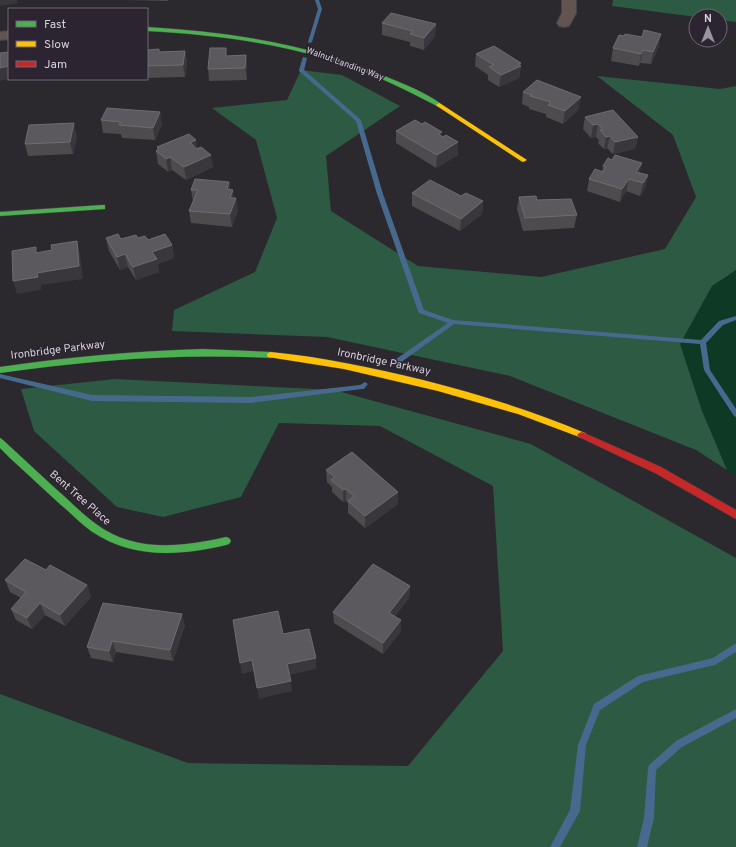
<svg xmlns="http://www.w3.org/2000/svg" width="736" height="847" font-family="Overpass,sans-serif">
	<rect width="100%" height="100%" fill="#2b282e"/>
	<path fill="#0e3925" d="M736,240V476L727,470L702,411L655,281Z"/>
	<path fill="#2c5a42" d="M613,0H736V22L720,20V16L696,17L612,6Z
		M301,70L342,75L400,106L326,156L331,211L418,266L541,277L665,249L696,197L673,135L597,76L720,89L736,86V270L712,286L680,344L702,411L727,470L696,450L510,376L327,337L172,331L174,310L255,272L277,218L256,140L212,108L287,100Z
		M115,379L334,390L531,444L736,558V847H0V694L188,763L408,766L503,651L493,486L380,426L279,423L241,497L163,517L117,507L34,431L21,389Z"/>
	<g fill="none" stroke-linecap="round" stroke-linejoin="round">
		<path fill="#48698e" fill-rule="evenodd" d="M315,0H319L322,9L312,42L310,43L308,42L318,9Z
			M303,57L307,58L304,70L361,120L383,194L424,310L453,320L701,340L719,321L736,316V320L723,325L706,343L710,370L736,409V417L734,416L704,370L700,344L454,324L400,363H396L395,361L396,359L448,323L419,313L418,311L377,194L356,121L299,71V70Z
			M0,374L92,395L251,397L360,385L365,382L368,384L364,389H362L251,403L92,401L0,378Z
			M736,643V652L715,665L643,682L600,710L586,745L580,811L560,847H550L570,810L578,745L594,704L638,676L713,658Z
			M736,709V718L682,747L656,770L654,818L647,847H637L644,818L648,768L649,765L676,741Z"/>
		<defs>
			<path id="street" d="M562,0H576V13L569,26L564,27L559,26L557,23L562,13Z
				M9,31V39L0,40V32Z"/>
			<path id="fast" d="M147,27C232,32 315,45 394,80C407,85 432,96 442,105L439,107L437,106C414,94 392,83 368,73C297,45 222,35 147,31Z
				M102,205H105V209L0,216V212Z
				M203,349L271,352L275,355L271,358C180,353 90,360 0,373V367C68,357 135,351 203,349Z
				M0,438L3,440C21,457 39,473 57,490C70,501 82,514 96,524C135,553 182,547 226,537L229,538L231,541L229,544L226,545C179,556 132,559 91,531C80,523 71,513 61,505C44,490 28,474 11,459L0,448Z"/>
			<path id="slow" d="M439,103L441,104L527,160L523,162L521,161L437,106L436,105Z
				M271,352C323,357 373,368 423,380C478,394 533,411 585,433L587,435L585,437L582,438L518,414L438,391L344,369L268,357L267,355L268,353Z"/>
			<path id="jam" d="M582,432L661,467L736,510V519L655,473L579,437L577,435L579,433Z"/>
		</defs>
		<use href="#street" stroke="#464448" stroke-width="2"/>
		<use href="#fast" stroke="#464448" stroke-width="1"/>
		<use href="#slow" stroke="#464448" stroke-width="1"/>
		<use href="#jam" stroke="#464448" stroke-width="1"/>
		<use href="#street" fill="#615451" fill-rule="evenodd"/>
		<use href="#fast" fill="#4caf50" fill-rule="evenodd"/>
		<use href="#slow" fill="#ffc107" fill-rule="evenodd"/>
		<use href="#jam" fill="#c62828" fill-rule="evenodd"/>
	</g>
	<path fill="#4e4b4f" d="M125,0H168V1Z
		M382,23L436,24L435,36L424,50L410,46V42L382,35Z
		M659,46L651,64L640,63L639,66L611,61L613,48Z
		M147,50L160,52L185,51L187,63L185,77L147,78Z
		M476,54L520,66H521L519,78L499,87L488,80V75L475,66Z
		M246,55L247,68V80L209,81L208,69L227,56Z
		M523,92L579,109L563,124L546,117V114L529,109V107L522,104Z
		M585,117L638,137L635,149L613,154L607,148L604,149L598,143L599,140L596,137L591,138L583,129Z
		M101,120L162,124L155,140L122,138L121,134L103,133Z
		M396,131L442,136L458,142V155L436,168L396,143Z
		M77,136L73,154L28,156L25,144Z
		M157,147L197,148L213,167L186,180L172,170L168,172L158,164L156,151L157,150Z
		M612,160L642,163L639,173L648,175L645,188L640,196L626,191L620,202L587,191L589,179L602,171L603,166Z
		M229,182L230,189L234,198H236L238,211L232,227L191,223L189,211L193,202L191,190Z
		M412,193L461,196L483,201L482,214L460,231L412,206Z
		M519,197L537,200L577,215L574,228L523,231L517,209Z
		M106,238L121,239L138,238L172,245L174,258L158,264L159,272L136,280L128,267L120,270L109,251Z
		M326,470L398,504L365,528L348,513V503L346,501L343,502L332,492V487L327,482Z
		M46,570L87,585L91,597L65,626L45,615L32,629L16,620L11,609L21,598L10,592L5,580Z
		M410,586L409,598L395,616L401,631L383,654L334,623L333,612Z
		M185,625L173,661L116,652L113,662L91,658L87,647Z"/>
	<path fill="#3a373c" d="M0,0H17L18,3L0,6Z
		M436,24L435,36L424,50V38Z
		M661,34L659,46L651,64L653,52Z
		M643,50L640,63L639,66L641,54Z
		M185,51L187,63L185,77L183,65Z
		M246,55L247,68V80L245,68Z
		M521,63L520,66H521L519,78L499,87L501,75Z
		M9,66V79L0,81V68Z
		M581,97L579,109L563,124L565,111Z
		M160,112L162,124L155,140L153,128Z
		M74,123L77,136L73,154L70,142Z
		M598,124L596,137L591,138L593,125Z
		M442,132L441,145L438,134Z
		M610,136L607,148L604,149L606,137Z
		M638,137L635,149L613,154L615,142Z
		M196,140L198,152L189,143Z
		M458,142V155L436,168L437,155Z
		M211,155L213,167L186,180L184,167Z
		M170,157L172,170L168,172L166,159Z
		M642,163L639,175L636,172Z
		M648,175L645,188L640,196L643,183Z
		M629,179L626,191L620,202L622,189Z
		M229,182L231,195L227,189Z
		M233,190L235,202L236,198L238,211L232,227L230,214V198Z
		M483,201L482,214L460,231L461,219Z
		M77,241L80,254L83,279L41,285V290L17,294L13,281L37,273Z
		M172,245L174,258L158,264L159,272L136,280L133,267L152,252Z
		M125,254L128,267L120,270L117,257Z
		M346,489V501L343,502V490Z
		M398,492V504L365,528V516Z
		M87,585L91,597L65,626L60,615Z
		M410,586L409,598L388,624L389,613Z
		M40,603L45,615L32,629L27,618Z
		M182,614L185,625L173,661L170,650Z
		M401,620V631L383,654V643Z
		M112,641L116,652L113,662L109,651Z
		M316,658V669L289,675L287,664Z
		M252,660L254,671L242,674L240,663Z
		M291,681L292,691L259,699L257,688Z"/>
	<path fill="#5c595e" stroke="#6f6c71" d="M391,13L436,24L424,38L410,34L413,31L382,23Z
		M644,30L661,34L653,52L643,50L641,54L613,48L619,35L624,36L625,34L642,37Z
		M494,46L521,63L518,64L521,66L501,75L489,67L494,65L476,54Z
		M210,48H226V56L246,55L245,68L208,69Z
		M159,49V52L185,51L183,65L147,66V50Z
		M9,52V66L0,68V53Z
		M537,80L581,97L565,111L548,105L551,102L530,96L532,95L523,92Z
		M107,108L160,112L153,128L119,125L121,122L101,120Z
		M613,110L638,137L615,142L610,136L606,137L600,130H603L598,124L593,125L585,117Z
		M415,120L422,124L425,122L442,132L438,134L443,137L446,135L458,142L437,155L396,131Z
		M74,123L70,142L25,144L29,125Z
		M189,134L196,140L189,143H191L196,149L201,147L211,155L184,167L170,157L166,159L156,151L159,149L157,147Z
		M615,155L642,163L636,172L648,175L643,183L629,179L622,189L589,179L595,169L603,172L606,167L603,166L608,158L612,160Z
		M195,179L229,182L227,189L233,190L230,198H236L230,214L189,211L198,190H191Z
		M430,180L461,196L466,193L483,201L461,219L412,193Z
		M536,196L537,200L571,199L577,215L525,218L519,197Z
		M118,234L121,239L136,235L138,238L145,236L148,240L165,234L172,245L152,252L157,259L133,267L125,254L117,257L106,238Z
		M77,241L79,266L37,273L38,277L13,281L12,251L36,247V253L52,250L51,245Z
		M352,452L398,492L365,516L348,501L354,496L346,489L343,490L331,480L335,477L326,470Z
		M25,559L46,570L50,565L87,585L60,615L40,603L27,618L11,609L26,592L5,580Z
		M373,564L410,586L389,613L401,620L383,643L333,612Z
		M103,603L182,614L170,650L112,641L109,651L87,647Z
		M278,611L283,634L309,629L316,658L287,664L291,681L257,688L252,660L240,663L233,620Z"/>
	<g text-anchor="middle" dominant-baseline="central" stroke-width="3" stroke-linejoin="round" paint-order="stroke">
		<g font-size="9" fill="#d4d0d8" stroke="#2c2531">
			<text transform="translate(345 64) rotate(20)">Walnut Landing Way</text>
		</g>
		<g font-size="11" fill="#d4d0d8" stroke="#2c2531">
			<text transform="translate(58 350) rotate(-7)">Ironbridge Parkway</text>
			<text transform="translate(384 362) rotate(12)">Ironbridge Parkway</text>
			<text transform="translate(80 498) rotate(41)">Bent Tree Place</text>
		</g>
	</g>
	<rect x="8" y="8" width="140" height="72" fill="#2c2531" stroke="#6f6974"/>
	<rect x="16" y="21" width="20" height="6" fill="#4caf50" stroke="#6f6974"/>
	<text x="44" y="28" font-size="12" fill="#d4d0d8">Fast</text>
	<rect x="16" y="41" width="20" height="6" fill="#ffc107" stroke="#6f6974"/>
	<text x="44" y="48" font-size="12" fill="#d4d0d8">Slow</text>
	<rect x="16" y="61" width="20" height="6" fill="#c62828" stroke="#6f6974"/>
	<text x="44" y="68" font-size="12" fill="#d4d0d8">Jam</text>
	<g transform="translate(708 28)"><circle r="19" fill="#2c2531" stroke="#6f6974"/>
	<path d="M0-3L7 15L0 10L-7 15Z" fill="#99959c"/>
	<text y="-6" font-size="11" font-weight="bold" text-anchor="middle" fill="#d4d0d8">N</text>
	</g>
</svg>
